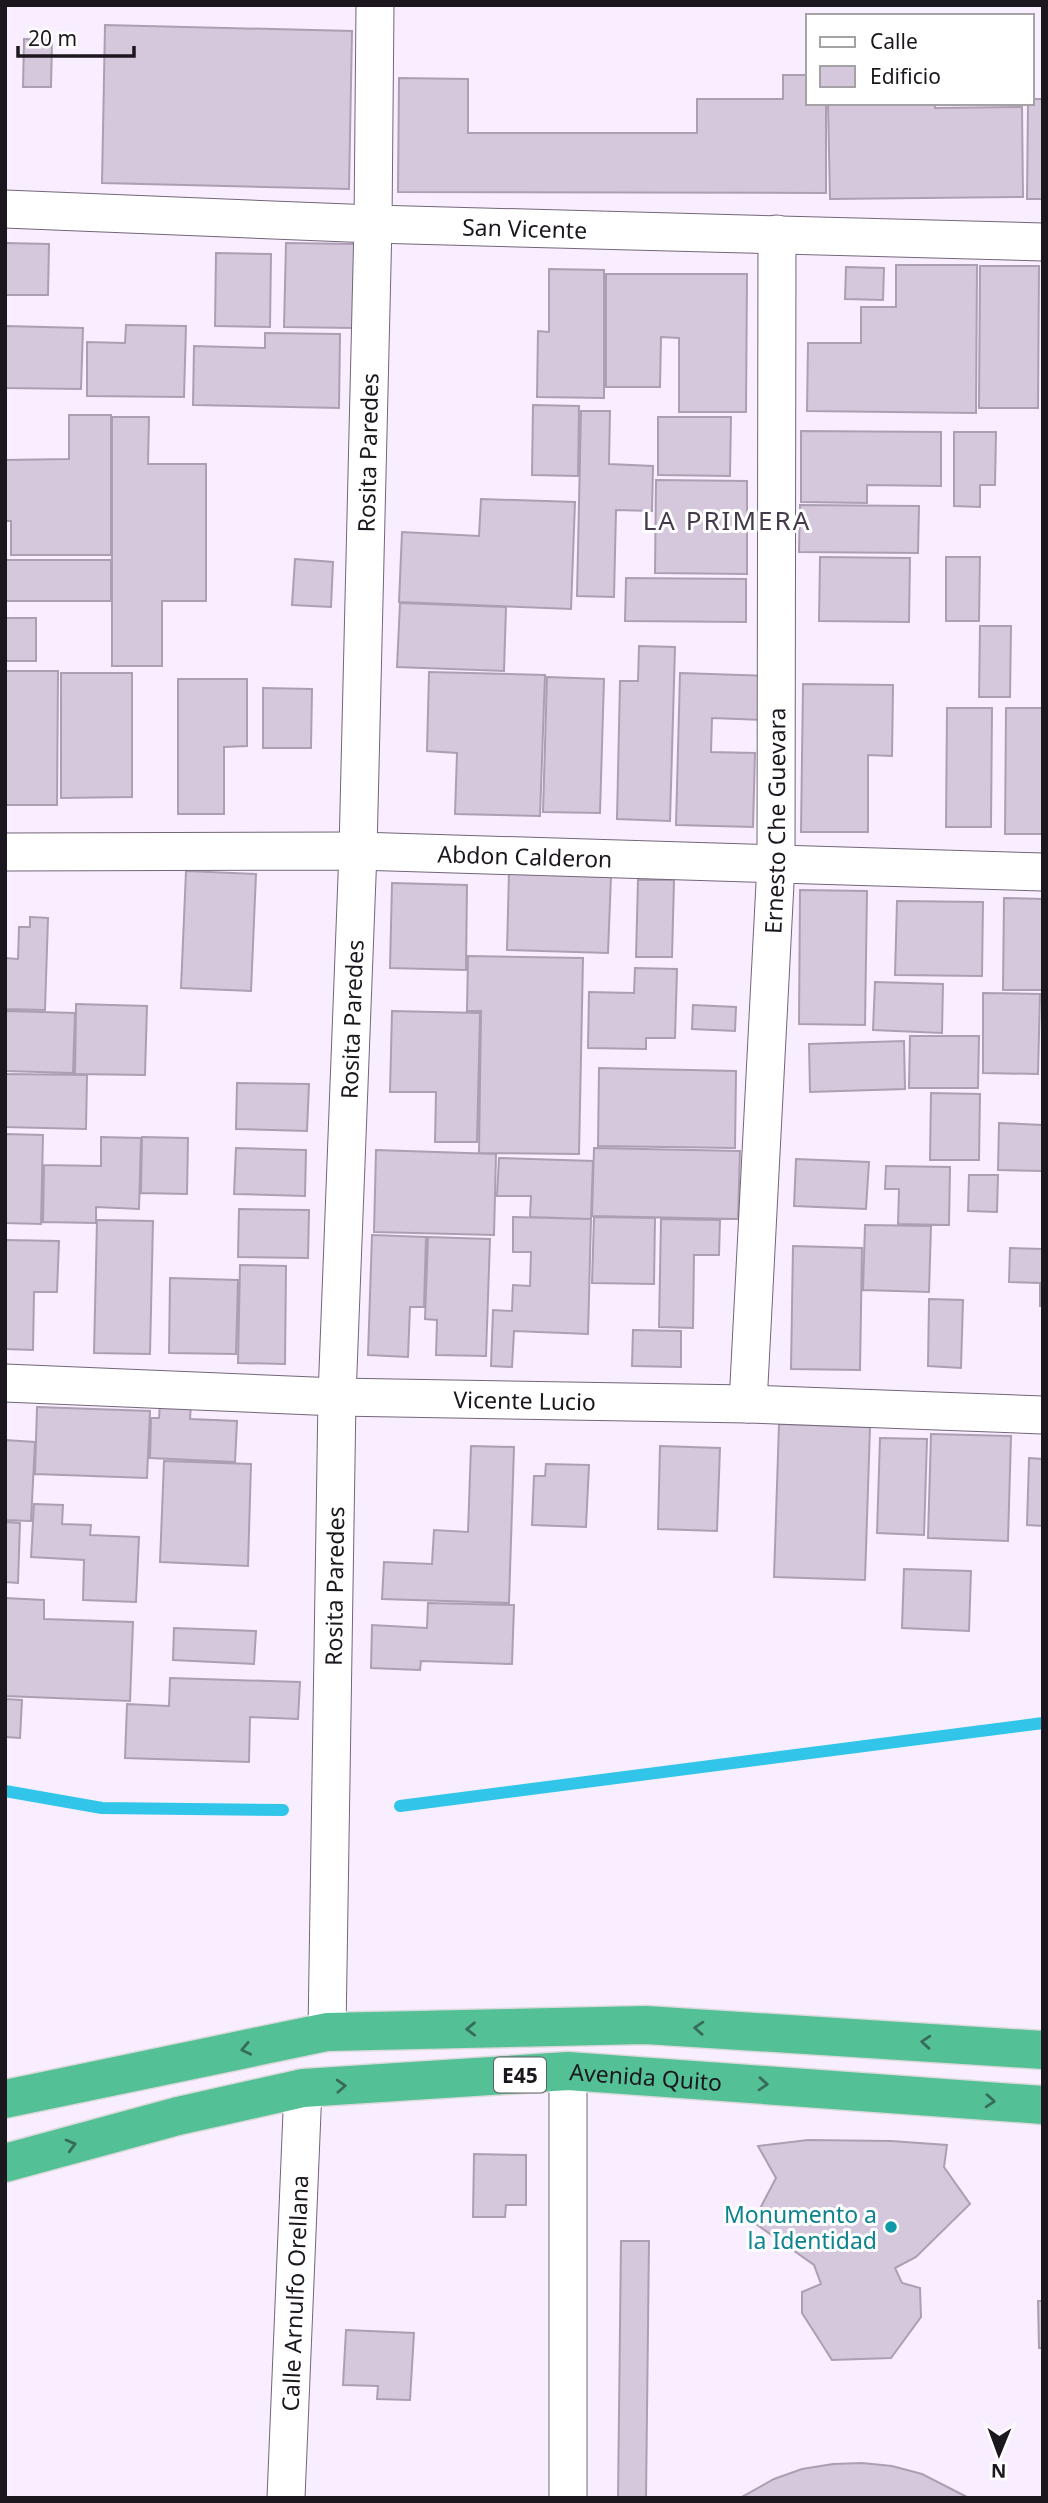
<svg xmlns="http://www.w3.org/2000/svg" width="1048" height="2503" font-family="'Noto Sans',sans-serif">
	<rect width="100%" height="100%" fill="#f9eeff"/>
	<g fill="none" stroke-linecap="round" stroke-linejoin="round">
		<path stroke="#31c5ea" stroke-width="12" d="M5,1791L102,1808L283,1810
			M400,1806L1043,1723"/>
	</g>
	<path fill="#d5c8dc" stroke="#ac9fb2" stroke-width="2" d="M105,25L352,31L349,189L102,183Z
		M24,39L52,40L51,87H23Z
		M783,75H808V103H826V193L398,192L399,78L468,79V133H697V99H783Z
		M1032,99H1043V199H1027L1028,103H1032Z
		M828,103H935V108L1022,107L1023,197L830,199Z
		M5,243L49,244L48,295H5Z
		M286,243L355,244L354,328L284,327Z
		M216,253L271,254L270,327L215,326Z
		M896,265H977L976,413L807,411L808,343H861V307H896Z
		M980,266H1039L1038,408H979Z
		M846,267L884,268L883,300L845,299Z
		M549,269L604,270V398L537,397L538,331L549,332Z
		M606,274H747L746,412H679V338L661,337L660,387H606Z
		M126,325L186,326L184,397L87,396V342L125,343Z
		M5,326L83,328L81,389L5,388Z
		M265,333L340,334L339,408L193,405L194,346L265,348Z
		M533,405L579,406L578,476L532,475Z
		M581,411H610L609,464L653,466L652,511L616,510L614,597L577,596Z
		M69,415H111V555H11V521H5V460L69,459Z
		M112,417H149L148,464H206V601H162V666H112Z
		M658,417H731L730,476L658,475Z
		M801,431L941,432V486L867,485V503L801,502Z
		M954,432H996L995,485H980V507L954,506Z
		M656,480L747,481V574L655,573Z
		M481,499L575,502L571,609L399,602L402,532L479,536Z
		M800,505L919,506L918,553L799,552Z
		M820,557L910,558L909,622L819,621Z
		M946,557H980L979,621H946Z
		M295,559L333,562L331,607L292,605Z
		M5,560H111V601H5Z
		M626,578L746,579V622L625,621Z
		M400,603L506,607L504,671L397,667Z
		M5,618H36V661H5Z
		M980,626H1011L1010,697H979Z
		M639,646L675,647L670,821L617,819L620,681H638Z
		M5,671H58L57,805H5Z
		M429,672L545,675L540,816L455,814L457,753L427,751Z
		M61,673H132V797L61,798Z
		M680,673L769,676L767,720L712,718L711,752L755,753L753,827L676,825Z
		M547,677L604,679L600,813L543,812Z
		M178,679H247V746L224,747V814H178Z
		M803,684L893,685L892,756L868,755V832H801Z
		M263,688L312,689L311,748H263Z
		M947,708H992L991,827H946Z
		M1006,708H1043V834H1005Z
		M186,871L256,874L251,991L181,988Z
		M509,872L611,876L608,953L507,950Z
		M638,880H674L672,957H636Z
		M392,883L467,885L466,970L390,968Z
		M800,890L867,891L865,1025L799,1024Z
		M1004,898L1043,899V990H1003Z
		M897,901L983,902L982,976L895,975Z
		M30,917L48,918L45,1010L5,1009V958L18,959L19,927H30Z
		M468,956L583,958L579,1154L479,1153L481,1011H467Z
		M635,968L677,969L675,1038H646V1049L588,1048L589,992L634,993Z
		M875,982L943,984L942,1033L873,1030Z
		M983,993L1040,994L1038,1074L983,1073Z
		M76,1004L147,1006L145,1075L75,1074Z
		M693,1005L736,1007L735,1031L692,1029Z
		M5,1011L75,1013L73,1073L5,1071Z
		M392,1011L480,1013L477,1142H435L436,1092H390Z
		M910,1036H979L978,1088H909Z
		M904,1041L905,1089L810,1092L809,1044Z
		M599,1068L736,1071L735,1148L598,1146Z
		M5,1074L87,1075L86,1129L5,1127Z
		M237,1083L309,1084L307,1131L236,1129Z
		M931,1093L980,1094L979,1160H930Z
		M999,1123L1043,1125V1171L998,1170Z
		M5,1134L43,1135L41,1224L5,1223Z
		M101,1137L141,1138L139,1209L96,1207V1223L43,1222L44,1165L101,1166Z
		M142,1137L188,1138L187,1194L141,1193Z
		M236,1148L306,1150L305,1196L234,1194Z
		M594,1148L740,1151L738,1219L592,1216Z
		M376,1150L496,1154L494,1235L374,1232Z
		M499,1158L593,1161L591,1219L530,1217L531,1196H497Z
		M796,1159L869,1162L866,1209L794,1206Z
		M886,1166L950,1167L949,1225L898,1224L899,1189H885Z
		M969,1175H998L997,1212L968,1211Z
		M239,1209L309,1210L308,1258L238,1257Z
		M513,1217L591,1219L588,1334L514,1331L512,1367L491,1366L493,1310L512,1311L513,1285L530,1286L531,1252H513Z
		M594,1217L655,1218L654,1284L592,1283Z
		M661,1219L720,1220L719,1255H694L693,1328L659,1327Z
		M97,1220L153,1221L150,1354L94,1353Z
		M865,1225L931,1226L929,1292L863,1290Z
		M372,1235L426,1237L424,1307H410L408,1357L368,1355Z
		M428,1237L490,1239L486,1356L436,1355L437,1320L425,1319Z
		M5,1240L59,1241L57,1292H34L33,1350L5,1349Z
		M793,1246L862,1248L860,1370L791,1369Z
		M1010,1248L1043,1249V1306H1040V1283L1009,1282Z
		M240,1265L286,1266L285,1364L238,1363Z
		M170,1278L238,1280L236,1354L169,1353Z
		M929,1299L963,1300L961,1368L928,1366Z
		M633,1330L681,1331V1367L632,1366Z
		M160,1404L191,1405L190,1419L237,1421L235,1462L150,1458L151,1418H159Z
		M37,1407L150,1411L147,1478L35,1474Z
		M779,1424L870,1427L865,1580L774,1577Z
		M931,1434L1011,1436L1008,1541L928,1538Z
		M880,1438L927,1439L924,1535L877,1533Z
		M5,1440L35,1442L31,1521L5,1520Z
		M471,1446L514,1447L509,1603L382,1599L384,1562L432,1564L434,1530L468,1532Z
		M660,1446L720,1448L717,1531L658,1529Z
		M1029,1458L1043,1459V1526L1027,1525Z
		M164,1461L251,1464L248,1566L160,1562Z
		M546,1464L589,1465L586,1527L532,1525L534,1476H545Z
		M34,1504L63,1505L62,1524L91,1525L90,1535L139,1537L136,1602L83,1600L84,1560L31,1557Z
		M5,1522L20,1523L18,1583L5,1582Z
		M904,1569L971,1571L969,1631L902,1628Z
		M5,1598L44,1600V1619L133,1622L130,1701L5,1696Z
		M428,1603L514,1605L512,1664L421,1661L420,1670L371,1668L372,1625L427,1628Z
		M174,1628L256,1631L254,1664L173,1660Z
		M170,1678L300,1682L298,1719L250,1717L249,1762L125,1758L127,1704L169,1706Z
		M5,1699L22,1700L20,1738L5,1737Z
		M808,2140L891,2141L947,2145L944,2167L970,2204L916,2257L895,2268L902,2283L920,2288L921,2317L891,2358L832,2360L802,2313V2292L821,2284L814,2265L753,2222L776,2178L758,2146Z
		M474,2154L526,2155V2205H506L505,2217H473Z
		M621,2241H649L646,2498H618Z
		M1038,2301H1043V2348H1039Z
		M346,2330L414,2333L410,2400L377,2399L378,2386L343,2385Z
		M862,2463L892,2466L922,2474L969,2498H740L774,2479L802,2469L833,2464Z"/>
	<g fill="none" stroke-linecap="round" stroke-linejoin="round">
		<defs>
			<g id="minor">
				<path id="s1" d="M5,209L373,224L1043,242"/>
				<path id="s2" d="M5,852L358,851L1043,872"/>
				<path id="s3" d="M5,1383L337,1397L748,1404L1043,1415"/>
				<path id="s4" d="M748,1404L776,864L777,234"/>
				<path id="s5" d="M327,2032L337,1397L358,851L373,224L375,5"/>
				<path id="s6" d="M286,2498L303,2088"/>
				<path d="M568,2498V2071"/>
			</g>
			<g id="trunk">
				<path d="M5,2099L327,2032L646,2025L1043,2050"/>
				<path id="s7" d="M5,2163L178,2116L303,2088L568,2071L1043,2105"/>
			</g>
		</defs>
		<use href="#minor" stroke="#726678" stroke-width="39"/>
		<use href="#trunk" stroke="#dbdadb" stroke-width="41"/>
		<use href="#minor" stroke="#fff" stroke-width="37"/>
		<use href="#trunk" stroke="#54c096" stroke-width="38"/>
	</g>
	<defs><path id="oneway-chevron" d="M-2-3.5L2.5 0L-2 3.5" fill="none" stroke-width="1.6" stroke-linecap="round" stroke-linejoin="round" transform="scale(1.75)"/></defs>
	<g stroke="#386c5a">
		<use href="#oneway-chevron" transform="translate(699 2028) rotate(-176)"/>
		<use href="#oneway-chevron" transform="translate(471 2029) rotate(179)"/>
		<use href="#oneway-chevron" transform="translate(926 2042) rotate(-176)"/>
		<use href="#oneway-chevron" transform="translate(246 2049) rotate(168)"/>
		<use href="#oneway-chevron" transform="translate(763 2084) rotate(4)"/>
		<use href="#oneway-chevron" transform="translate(341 2086) rotate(-3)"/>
		<use href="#oneway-chevron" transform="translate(990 2101) rotate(4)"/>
		<use href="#oneway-chevron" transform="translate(71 2145) rotate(-15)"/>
	</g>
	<circle fill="#0f9aa8" stroke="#fff" stroke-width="2.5" cx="891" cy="2227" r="7"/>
	<g text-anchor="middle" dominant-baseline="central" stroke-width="6" stroke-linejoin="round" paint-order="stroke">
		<rect fill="#fff" stroke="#605d62" stroke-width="2" x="494" y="2057.5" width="52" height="35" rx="5"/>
		<g font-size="21" font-weight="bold" fill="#1c171e">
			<text x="520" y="2075">E45</text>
		</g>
		<g font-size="23" fill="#1c171e" stroke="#fff">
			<text stroke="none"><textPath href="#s1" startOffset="520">San Vicente</textPath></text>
			<text stroke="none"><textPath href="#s5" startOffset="1580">Rosita Paredes</textPath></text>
			<text stroke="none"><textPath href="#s4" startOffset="584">Ernesto Che Guevara</textPath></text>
			<text stroke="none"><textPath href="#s2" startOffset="520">Abdon Calderon</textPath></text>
			<text stroke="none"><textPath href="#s5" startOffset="1013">Rosita Paredes</textPath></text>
			<text stroke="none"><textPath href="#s3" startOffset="520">Vicente Lucio</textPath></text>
			<text stroke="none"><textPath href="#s5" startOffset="446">Rosita Paredes</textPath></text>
			<text stroke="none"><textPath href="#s7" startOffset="651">Avenida Quito</textPath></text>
			<text stroke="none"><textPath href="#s6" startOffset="205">Calle Arnulfo Orellana</textPath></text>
		</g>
		<g font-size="23" fill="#0d838f" stroke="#fff" text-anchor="end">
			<text x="877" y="2214">Monumento a<tspan x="877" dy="26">la Identidad</tspan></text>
		</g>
		<g font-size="26" letter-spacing="2" fill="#453a4b" stroke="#fff">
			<text x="727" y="520">LA PRIMERA</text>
		</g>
	</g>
	<rect width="1048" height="2503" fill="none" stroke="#1c171e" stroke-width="14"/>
	<rect x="806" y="14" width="228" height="91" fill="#ffffff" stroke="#a4a2a5" stroke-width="2"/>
	<rect x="820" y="37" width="35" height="10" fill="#ffffff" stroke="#a4a2a5" stroke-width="2"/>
	<text x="870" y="49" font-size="21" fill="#1c171e">Calle</text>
	<rect x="820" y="66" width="35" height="21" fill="#d5c8dc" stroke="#a4a2a5" stroke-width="2"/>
	<text x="870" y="84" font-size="21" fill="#1c171e">Edificio</text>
	<g transform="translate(999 2454) rotate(181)" stroke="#ffffff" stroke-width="5" paint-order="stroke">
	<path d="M0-5L12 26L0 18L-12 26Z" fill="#1c171e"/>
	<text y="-10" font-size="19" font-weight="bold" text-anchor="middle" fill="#1c171e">N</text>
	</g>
	<path d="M18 46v10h116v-10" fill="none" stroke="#1c171e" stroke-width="3.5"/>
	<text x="28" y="46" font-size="21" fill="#1c171e" stroke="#ffffff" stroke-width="5" paint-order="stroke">20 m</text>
</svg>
